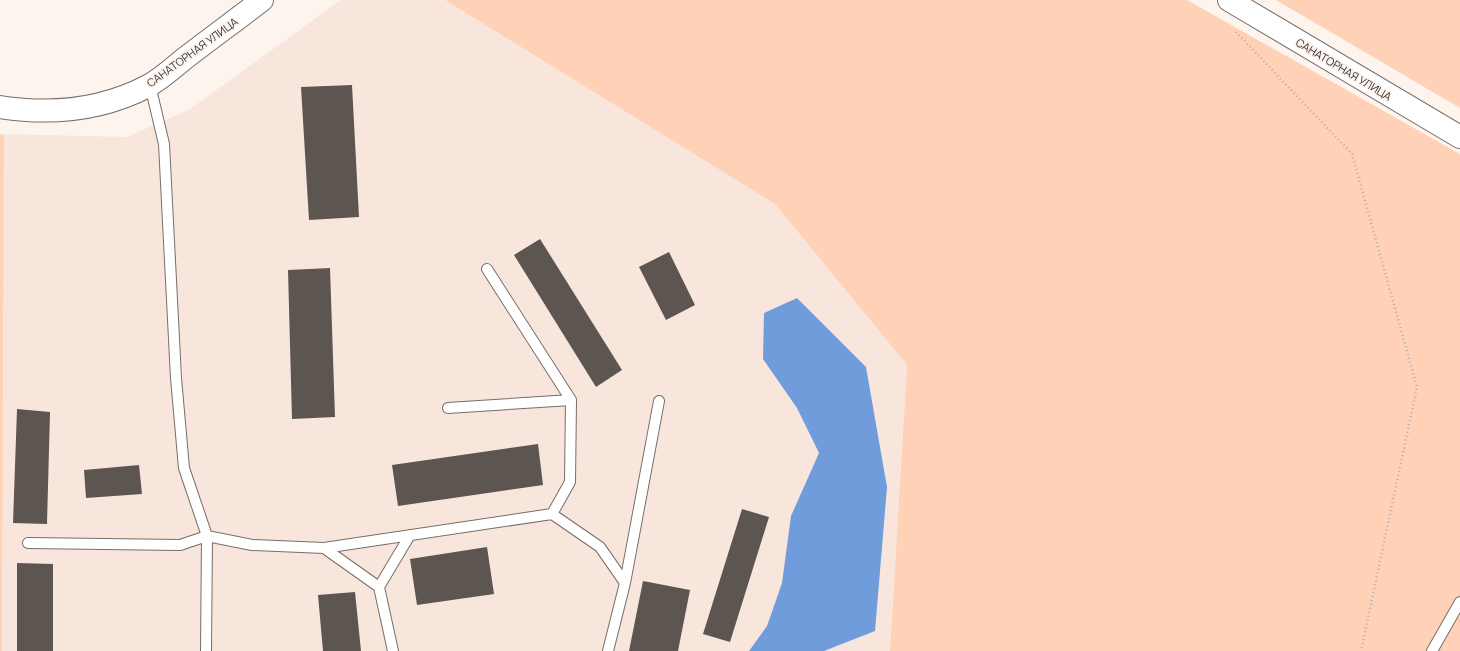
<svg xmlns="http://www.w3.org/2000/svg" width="1460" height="651" font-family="Manrope,sans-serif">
	<rect width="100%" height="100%" fill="#fef4ee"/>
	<path fill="#f8e6dd" d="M341,0H445L775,204L907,365L890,651H2L4,134L127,137L190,109Z"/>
	<path fill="#ffd2b7" d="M445,0H1187L1460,154V651H890L907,365L775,204Z
		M1276,0H1460V108Z
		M4,134L2,651H0V135Z"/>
	<path fill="#719cdc" d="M797,298L866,367L887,487L875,631L824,651H749L767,626L782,583L791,516L819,453L797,408L763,359L764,313Z"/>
	<path fill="#5d5550" d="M352,85L359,217L309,220L301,87Z
		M540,239L622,370L596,387L514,255Z
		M669,252L695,305L666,320L639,267Z
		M330,268L335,417L292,419L288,270Z
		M17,409L50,412L47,524L13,523Z
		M538,444L543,485L398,506L392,465Z
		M139,465L142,494L86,498L84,470Z
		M742,509L769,517L730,642L703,634Z
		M487,547L494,594L417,605L410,559Z
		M17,563L53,564V651H17Z
		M643,581L690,590L678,651H629Z
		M355,592L361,651H323L318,595Z"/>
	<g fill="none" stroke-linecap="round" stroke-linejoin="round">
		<defs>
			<path id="lane" d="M150,85L164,144L176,378L184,468L207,536L206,651
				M487,269L571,400
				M552,514L600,547L625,583L608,651
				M28,543L180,545L207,536L252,545L324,548L379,587L393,651
				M324,548L552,514L570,482L571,400L448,408
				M625,583L659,401
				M379,587L410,535
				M1432,651L1460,602"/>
			<path id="secondary" d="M1229,0L1460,137
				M0,107C51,115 102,110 148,86C161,79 173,68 184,59C210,39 236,20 262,0"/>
		</defs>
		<use href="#lane" stroke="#766e69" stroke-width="12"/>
		<use href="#secondary" stroke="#766e69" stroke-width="24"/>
		<path stroke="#b5ada8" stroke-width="2.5" stroke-dasharray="1 3" stroke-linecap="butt" d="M1236,32L1352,154L1417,387L1361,651"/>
		<use href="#lane" stroke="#fff" stroke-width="10"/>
		<use href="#secondary" stroke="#fff" stroke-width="22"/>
	</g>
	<g text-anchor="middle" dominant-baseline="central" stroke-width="4" stroke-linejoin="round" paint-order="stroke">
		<g font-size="11" fill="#393533" stroke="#fef4ee">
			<text transform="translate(192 52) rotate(-36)">САНАТОРНАЯ УЛИЦА</text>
			<text transform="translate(1344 69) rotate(31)">САНАТОРНАЯ УЛИЦА</text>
		</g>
	</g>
</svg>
